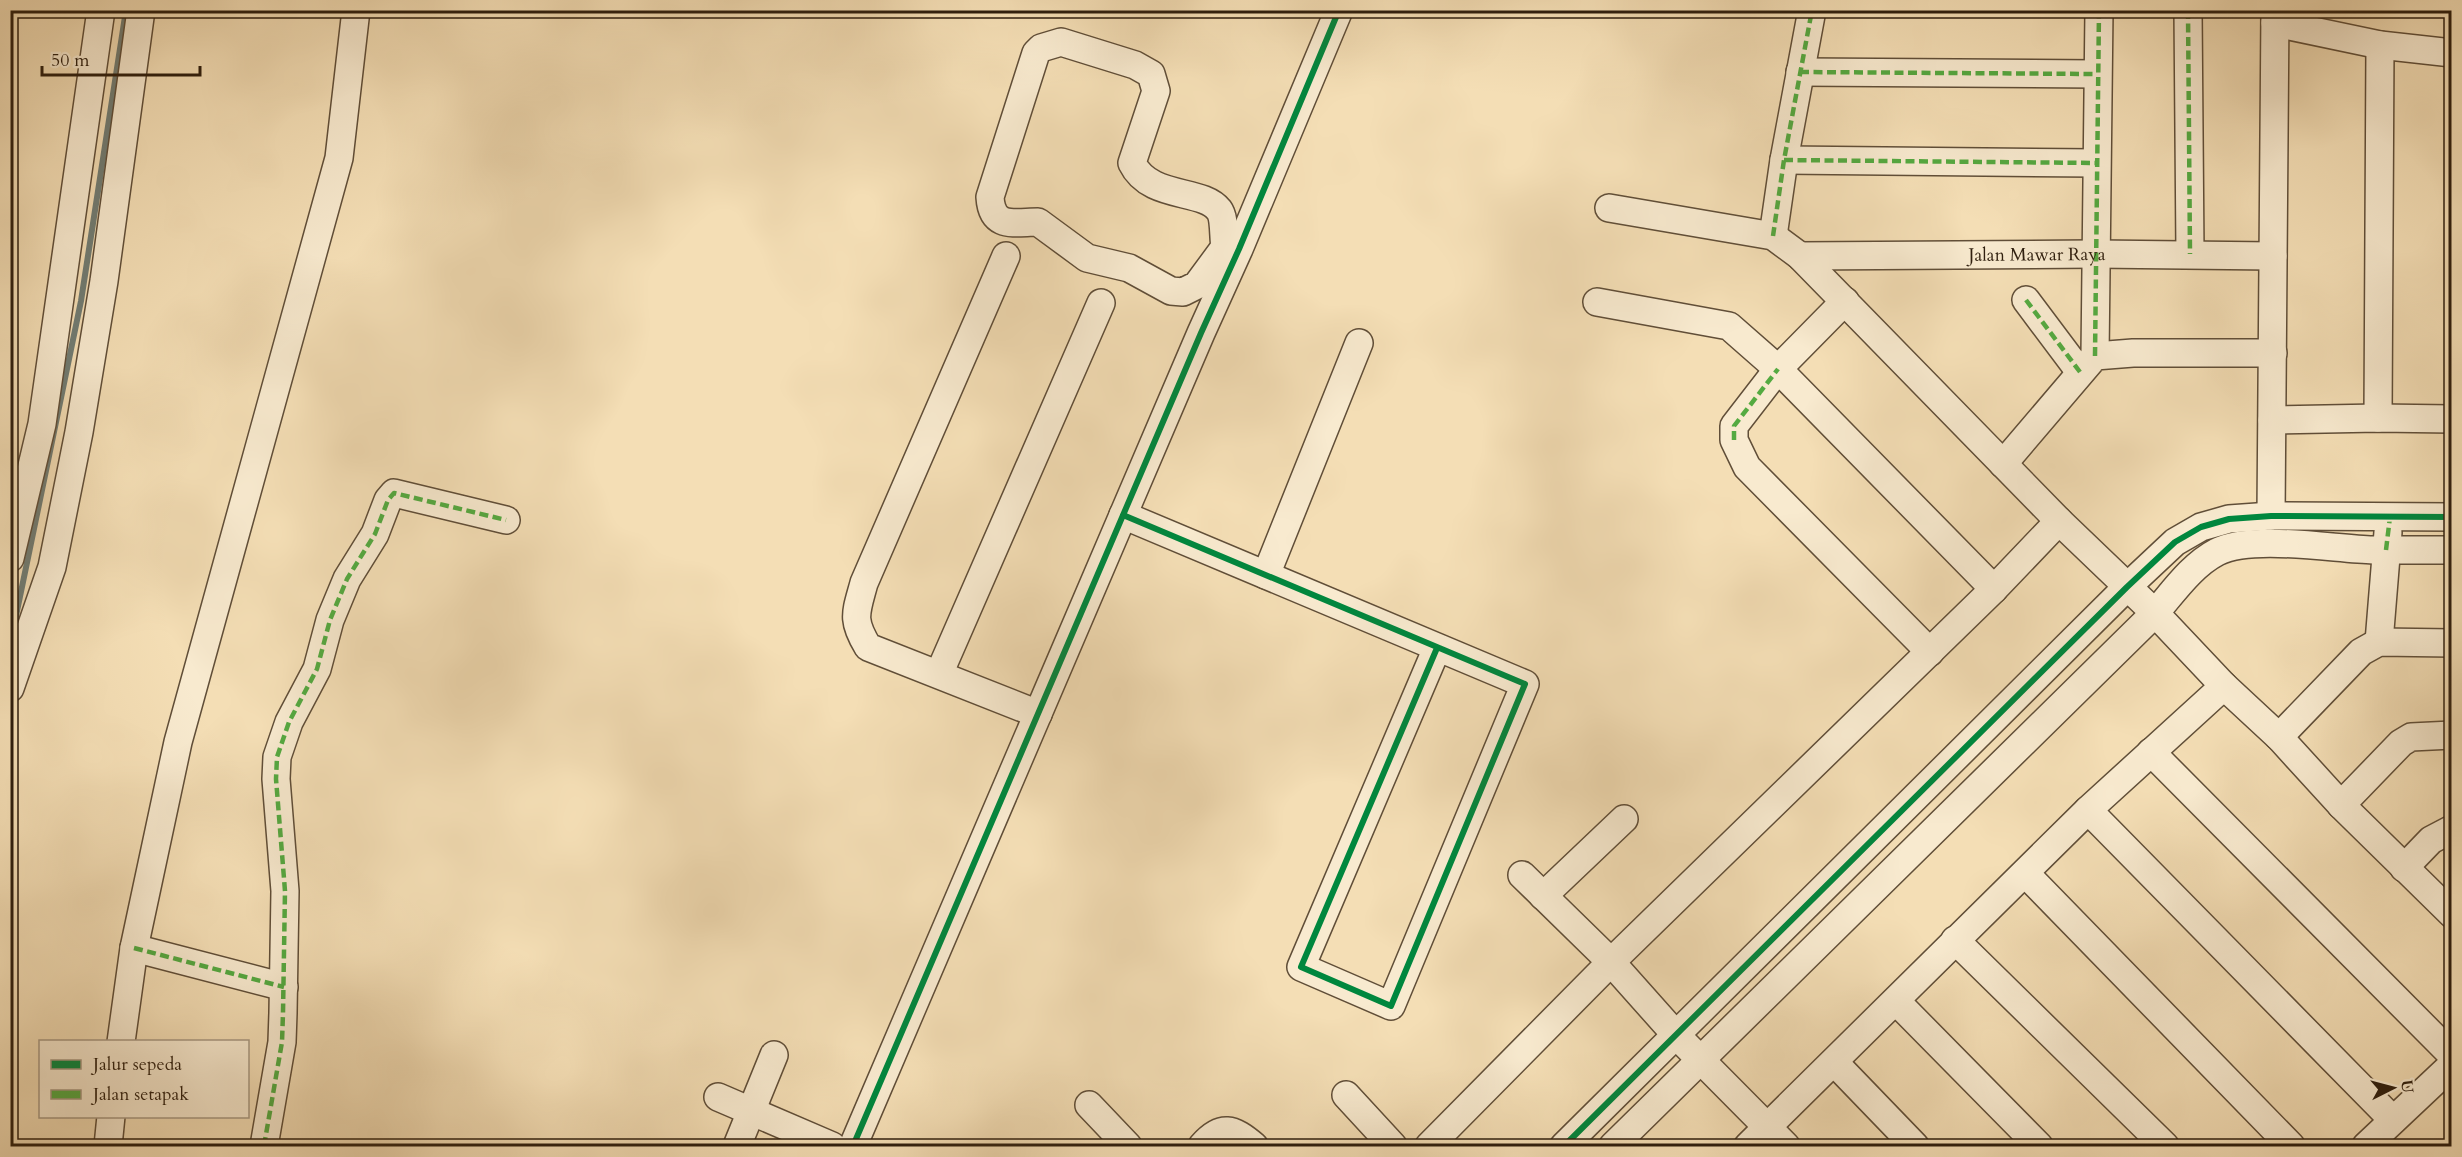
<svg xmlns="http://www.w3.org/2000/svg" width="2462" height="1157" font-family="Cardo,serif">
	<rect width="100%" height="100%" fill="#f4deb5"/>
	<filter id="stains"><feTurbulence type="fractalNoise" baseFrequency=".00333" numOctaves="4"/><feColorMatrix values="0 0 0 0 .2 0 0 0 0 .09 0 0 0 0 .02 0 0 0 .5 -.17"/></filter>
	<radialGradient id="worn" r=".72"><stop offset=".6" stop-color="#630" stop-opacity="0"/><stop offset="1" stop-color="#630" stop-opacity=".3"/></radialGradient>
	<g fill="none" stroke-linecap="round" stroke-linejoin="round">
		<path stroke="#717c73" stroke-width="6" d="M10,645L81,301L126,10"/>
		<defs>
			<g id="minor">
				<path d="M2188,10L2190,254"/>
				<path d="M2275,23L2380,45L2452,53"/>
				<path d="M1061,42L1135,65L1151,74L1156,91L1132,163C1150,200 1202,188 1219,210C1225,218 1223,237 1225,247L1197,285L1183,292L1171,291L1129,268L1087,258L1038,222C1015,222 992,230 990,197L1036,53L1041,48Z"/>
				<path d="M1800,72L2097,74"/>
				<path d="M1784,160L2096,163"/>
				<path d="M1609,208L1773,236L1800,256L2059,521L2155,613L2224,686L2279,737L2341,805L2452,914"/>
				<path d="M1773,236L1784,160L1812,10"/>
				<path d="M1006,256L864,583C856,613 851,619 868,647L1038,714"/>
				<path id="s1" d="M1800,256L2096,254L2273,256"/>
				<path d="M2026,300L2080,372"/>
				<path d="M1845,301L1778,369L1734,426V440L1747,467L1930,652"/>
				<path d="M1597,302L1729,326L1778,369L1994,589"/>
				<path d="M2095,356L2099,10"/>
				<path d="M2378,418L2380,45"/>
				<path d="M2272,420L2378,418L2452,419"/>
				<path d="M2003,464L2095,356L2133,353H2273"/>
				<path d="M1123,515L1525,684L1391,1006L1301,967L1437,648"/>
				<path d="M2271,516L2275,10"/>
				<path d="M10,558L42,424L101,10"/>
				<path d="M1266,575L1359,343"/>
				<path d="M2379,642L2388,532"/>
				<path d="M939,674L1101,303"/>
				<path d="M10,688L52,567L79,432L104,281L141,10"/>
				<path d="M2279,737L2361,652L2379,642L2452,643"/>
				<path d="M2151,752L2452,1055"/>
				<path d="M2341,805L2401,743L2411,737L2452,735"/>
				<path d="M2088,810L2393,1120"/>
				<path d="M2404,868L2431,840L2452,829"/>
				<path d="M2025,873L2291,1146"/>
				<path d="M1522,875L1611,962L1676,1035L1786,1146"/>
				<path d="M1543,896L1624,819"/>
				<path d="M1955,940L2165,1146"/>
				<path d="M134,948L284,987"/>
				<path d="M1896,1001L2039,1146"/>
				<path d="M121,1042L134,948L178,742L339,158L356,10"/>
				<path d="M1834,1062L1915,1146"/>
				<path d="M1346,1095L1393,1146"/>
				<path d="M718,1097L832,1146"/>
				<path d="M1089,1105L1128,1146"/>
				<path d="M108,1146L111,1116"/>
				<path d="M264,1146L282,1042L283,1013L285,891L276,779L277,757L289,722L317,669L330,620L347,579L375,534L388,500L394,493L506,520"/>
				<path d="M737,1146L774,1055"/>
				<path d="M853,1146L1201,333L1239,249L1339,10"/>
				<path d="M1202,1146C1221,1124 1233,1128 1254,1146"/>
				<path d="M1429,1146L1611,962L1994,589L2059,521"/>
				<path d="M1564,1146L2127,587L2175,542L2201,527L2229,519L2271,516L2452,517"/>
				<path d="M1613,1146L2155,613C2174,591 2192,565 2217,552C2252,534 2333,549 2373,550C2399,550 2425,550 2452,550"/>
				<path d="M1748,1146L2088,810L2224,686"/>
				<path d="M2366,1146L2452,1065"/>
			</g>
		</defs>
		<use href="#minor" stroke="#604e38" stroke-width="30"/>
		<use href="#minor" stroke="#f8eacf" stroke-width="27"/>
		<path stroke="#54aa41" stroke-width="4.5" stroke-dasharray="9 4.5" stroke-linecap="butt" d="M2188,10L2190,254
			M1800,72L2097,74
			M1784,160L2096,163
			M1773,236L1784,160L1812,10
			M2026,300L2080,372
			M2095,356L2099,10
			M1734,440V426L1778,369
			M2386,550L2390,517
			M134,948L284,987
			M264,1146L282,1042L283,1013L285,891L276,779L277,757L289,722L317,669L330,620L347,579L375,534L388,500L394,493L506,520"/>
		<defs>
			<path id="cycleway" d="M1123,515L1525,684L1391,1006L1301,967L1437,648
				M853,1146L1201,333L1239,249L1339,10
				M1564,1146L2127,587L2175,542L2201,527L2229,519L2271,516L2452,517"/>
		</defs>
		<use href="#cycleway" stroke="#f8eacf" stroke-width="10"/>
		<use href="#cycleway" stroke="#00873e" stroke-width="6"/>
	</g>
	<g text-anchor="middle" dominant-baseline="central" stroke-width="6" stroke-linejoin="round" paint-order="stroke">
		<g font-size="18" fill="#2e1e0e" stroke="#f8eacf">
			<text stroke="none"><textPath href="#s1" startOffset="237">Jalan Mawar Raya</textPath></text>
		</g>
	</g>
	<rect width="2462" height="1157" fill="none" stroke="#f4deb5" stroke-width="36"/>
	<rect x="12" y="12" width="2438" height="1133" fill="none" stroke="#2e1e0e" stroke-width="3"/>
	<rect x="18" y="18" width="2426" height="1121" fill="none" stroke="#2e1e0e" stroke-width="1.5"/>
	<rect x="39" y="1040" width="210" height="78" fill="#f8eacf" stroke="#a79882" stroke-width="1.5"/>
	<rect x="51" y="1060" width="30" height="9" fill="#00873e" stroke="#a79882" stroke-width="1.5"/>
	<text x="93" y="1070" font-size="18" fill="#2e1e0e">Jalur sepeda</text>
	<rect x="51" y="1090" width="30" height="9" fill="#54aa41" stroke="#a79882" stroke-width="1.5"/>
	<text x="93" y="1100" font-size="18" fill="#2e1e0e">Jalan setapak</text>
	<g transform="translate(2393 1088) rotate(84)" stroke="#f8eacf" stroke-width="4.5" paint-order="stroke">
	<path d="M0-4.5L10 22L0 15L-10 22Z" fill="#2e1e0e"/>
	<text y="-9" font-size="16" font-weight="bold" text-anchor="middle" fill="#2e1e0e">U</text>
	</g>
	<path d="M42 66v9h158v-9" fill="none" stroke="#2e1e0e" stroke-width="3"/>
	<text x="51" y="66" font-size="18" fill="#2e1e0e" stroke="#f8eacf" stroke-width="4.5" paint-order="stroke">50 m</text>
	<rect width="100%" height="100%" filter="url(#stains)"/>
	<rect width="100%" height="100%" fill="url(#worn)"/>
</svg>
